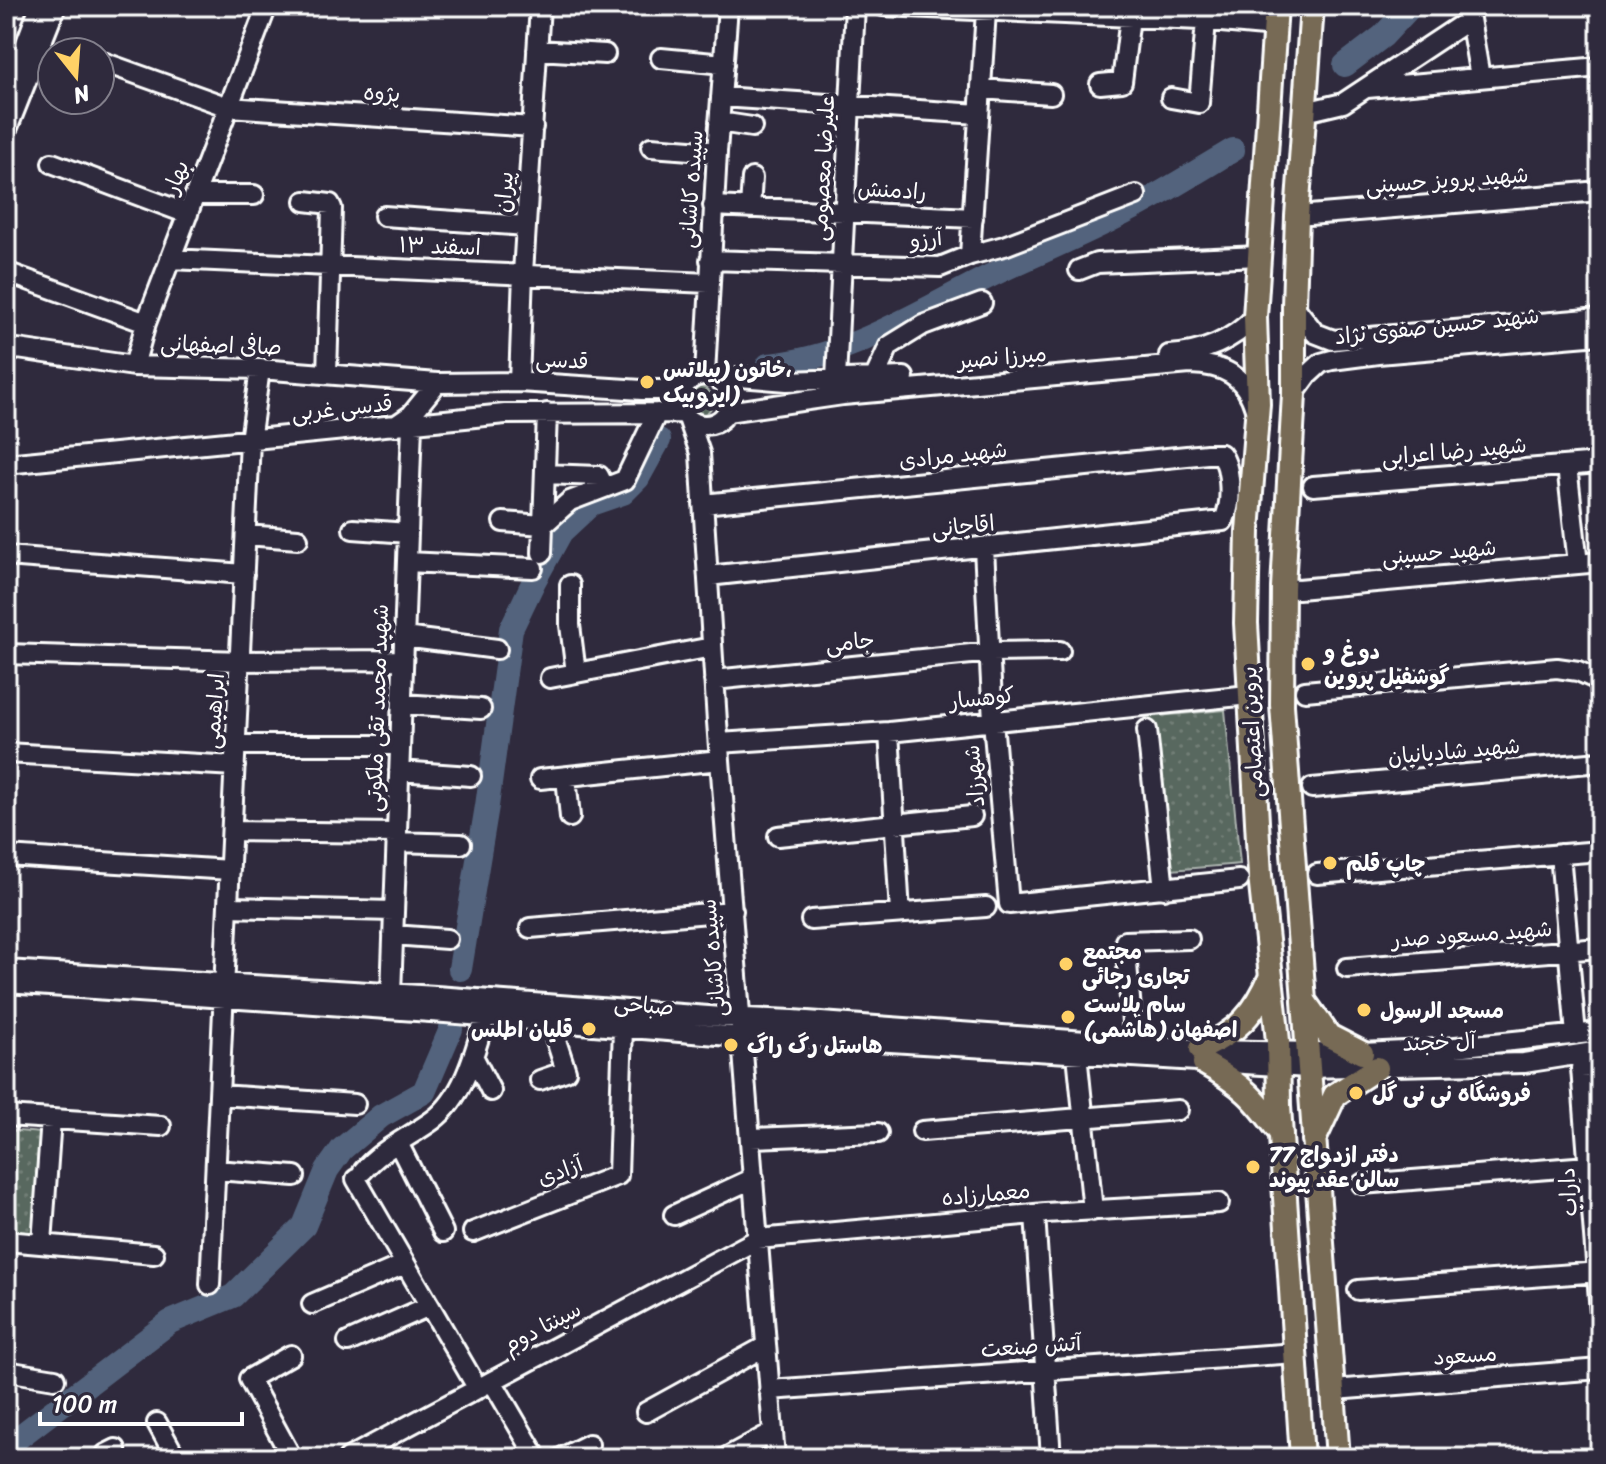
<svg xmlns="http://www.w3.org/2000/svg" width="1606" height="1464" font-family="Sriracha,'Playpen Sans Arabic',sans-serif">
	<defs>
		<pattern id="grass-dots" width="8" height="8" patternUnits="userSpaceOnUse" patternTransform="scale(2)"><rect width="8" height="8" fill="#59685f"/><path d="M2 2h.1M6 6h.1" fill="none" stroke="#727f77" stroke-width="1.8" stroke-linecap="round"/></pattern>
	</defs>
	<rect width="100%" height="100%" fill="#2f2a3d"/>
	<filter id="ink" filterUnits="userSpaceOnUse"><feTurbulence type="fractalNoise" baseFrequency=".0125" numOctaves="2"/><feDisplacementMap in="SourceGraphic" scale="16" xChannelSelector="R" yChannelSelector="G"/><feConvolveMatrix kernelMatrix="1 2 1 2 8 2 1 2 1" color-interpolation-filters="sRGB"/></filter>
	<g filter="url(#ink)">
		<path fill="url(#grass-dots)" stroke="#acb4af" stroke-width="2" d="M685 401a14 14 0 1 1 28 0a14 14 0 1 1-28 0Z
			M1225,710L1240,864L1160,871L1146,717Z
			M6,1130L41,1133L35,1234L6,1232Z"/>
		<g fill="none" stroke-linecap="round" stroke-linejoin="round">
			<path stroke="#53647d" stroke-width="24" d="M1345,65L1383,36L1411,6
				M768,365C850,358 922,309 994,274C1027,258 1061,244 1094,228C1142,206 1188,177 1233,150
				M460,969L487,806L511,629L534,581L561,532L591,504L623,493L638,478L659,440
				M6,1447L170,1322L233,1296L304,1226L327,1170L342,1149L381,1116L424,1092L451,1029"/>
			<defs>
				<path id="minor" d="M883,6L1200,20L1275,27
					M1470,19L1480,77
					M537,50L605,54
					M661,58L724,64
					M100,61L228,107L533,127
					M1100,84L1122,82L1130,17
					M1367,88L1600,67
					M981,89L1051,94
					M6,96L40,6
					M721,97L979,114
					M1171,98L1199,103L1206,21
					M1305,112L1343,103L1470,19L1468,6
					M719,122L752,127
					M6,132L56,6
					M651,147L717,152
					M52,163L188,214
					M195,195H254
					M305,201L330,204L332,208L327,374
					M713,206L973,218
					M750,208L752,178
					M384,216L526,226
					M1297,216L1600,191
					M970,255L986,11
					M170,259L709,283
					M710,260L940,267L970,255L1004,246L1136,195
					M1079,270L1097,263L1260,256
					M6,272L146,323
					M1294,306L1315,333L1333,340L1600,318
					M6,353L18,349L134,366L260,369L437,383L519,382L642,390H672L685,386
					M1169,355C1203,353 1232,341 1255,317
					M134,366L146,323L267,6
					M705,375L717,152L728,6
					M680 400a25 25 0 1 1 50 0a25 25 0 1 1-50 0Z
					M718,379L740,377L787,381L904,377
					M836,379L855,6
					M874,379L889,346L923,325L982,303
					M519,382L523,273L540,6
					M1294,394L1308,375L1321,363L1332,360L1378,354L1600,335
					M727,412L843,395L1190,364C1224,365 1245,375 1255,409
					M688,418L700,453L717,722L775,1458
					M395,426L411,415L437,383
					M6,464L505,414L684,413
					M1567,466L1578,564
					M545,474L599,476L604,486
					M1313,486L1600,463
					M703,504L1207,454H1221C1231,467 1233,506 1223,521L708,576
					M503,522L543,525L570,501L625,480L657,413
					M353,529L408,533
					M246,535L298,539
					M984,548L993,721L1009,904L1239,880
					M542,553L547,413
					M6,556L244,574
					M407,562L533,568
					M570,585V625L576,673
					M1283,588L1298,589L1600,562
					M404,637L497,649
					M6,654L242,661L403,660
					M550,678L712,647
					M714,680L991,652L1060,651
					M1305,691L1557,668L1578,671L1600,681
					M402,704L481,709
					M1147,730L1164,889
					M889,732L900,913
					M719,743L889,732L1249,695
					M236,745H400
					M6,753L235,766
					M399,771L471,776
					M566,777L570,817
					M540,779L720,760
					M1312,788L1600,762
					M232,831L397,833
					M778,836L972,816
					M396,842L461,844
					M1560,854L1576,1035
					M6,856L230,870
					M1317,874L1600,851
					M229,907L394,911
					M811,920L986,907
					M530,928L733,911
					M393,935L447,939
					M1347,968L1600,948
					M6,970L436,996L722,1017L793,1020L1210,1050L1362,1053L1426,1050L1600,1032
					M6,983L445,1013L730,1036H794L1308,1068L1524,1063L1600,1051
					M391,994L412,425
					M1134,1045L1125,941L1189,939
					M1077,1054L1093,1211
					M473,1056L491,1091
					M1600,1067L1581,1068L1600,1313
					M540,1080L566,1071L550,1022
					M220,1095L355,1104
					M6,1116L161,1126
					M922,1131L1178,1110
					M751,1138L878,1133
					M398,1143L443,1232
					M216,1170L295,1176
					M363,1171C381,1149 410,1137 433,1120C464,1097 475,1052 485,1017
					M356,1179L478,1389
					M1362,1184L1600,1165
					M1035,1214L1051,1458
					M674,1215L754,1178
					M473,1232L618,1175L623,1028
					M6,1241L154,1254
					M42,1243L51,1119
					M210,1285L250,441L260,369
					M1358,1290L1600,1272
					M312,1304L405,1264
					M348,1342L429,1306
					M291,1355L249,1379L292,1458
					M6,1371L55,1379
					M492,1381L537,1458
					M769,1390L1296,1353
					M1334,1390L1600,1369
					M646,1412L766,1346
					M157,1423L176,1458
					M108,1458L106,1454L116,1449
					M348,1458L758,1239L1045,1213L1219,1203
					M561,1458L589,1444
					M725,1458L773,1432"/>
				<path id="major" d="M1276,6L1255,317L1258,404L1248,531L1246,623L1260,876L1278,1041L1279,1106L1302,1458
					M1312,6L1297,216L1294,306V394L1283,588L1282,705L1338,1458
					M1305,1002L1329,1036L1362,1053
					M1201,1049C1238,1031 1255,1014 1271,976
					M1204,1063C1243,1085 1255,1098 1281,1134
					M1314,1140L1335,1095L1377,1068"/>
			</defs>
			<use href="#minor" stroke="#fff" stroke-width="24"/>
			<use href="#major" stroke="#fff" stroke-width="28"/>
			<use href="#minor" stroke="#2f2a3d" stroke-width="18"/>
			<use href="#major" stroke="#776a54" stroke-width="22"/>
		</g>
	</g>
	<g fill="#ffd166" stroke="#2f2a3d" stroke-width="3">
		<circle cx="647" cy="382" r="8"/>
		<circle cx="1308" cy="664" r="8"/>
		<circle cx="1330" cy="863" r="8"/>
		<circle cx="1066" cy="964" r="8"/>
		<circle cx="1364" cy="1010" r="8"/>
		<circle cx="1068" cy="1017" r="8"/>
		<circle cx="589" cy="1029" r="8"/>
		<circle cx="731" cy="1045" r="8"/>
		<circle cx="1356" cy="1093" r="8"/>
		<circle cx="1253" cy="1167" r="8"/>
	</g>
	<g text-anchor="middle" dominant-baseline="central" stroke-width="8" stroke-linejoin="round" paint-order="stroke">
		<g font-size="22" fill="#fff" stroke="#2f2a3d">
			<text transform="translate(382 93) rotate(4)">پژوه</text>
			<text transform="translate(823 168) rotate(-87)">علیرضا معصومی</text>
			<text transform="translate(176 177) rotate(-69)">بهار</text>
			<text transform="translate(1447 180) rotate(-4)">شهید پرویز حسینی</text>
			<text transform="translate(691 189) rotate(-86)">سپیده کاشانی</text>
			<text transform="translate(892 190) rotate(3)">رادمنش</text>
			<text transform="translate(504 192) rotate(-86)">پیران</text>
			<text transform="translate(926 239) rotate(-6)">آرزو</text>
			<text transform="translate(440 246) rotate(2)">اسفند ۱۳</text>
			<text transform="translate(1437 326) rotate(-6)">شهید حسین صفوی نژاد</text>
			<text transform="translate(221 345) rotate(2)">صافی اصفهانی</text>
			<text transform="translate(1002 357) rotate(-5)">میرزا نصیر</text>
			<text transform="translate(562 360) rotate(3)">قدسی</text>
			<text transform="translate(342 408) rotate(-6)">قدسی غربی</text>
			<text transform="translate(1454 451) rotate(-5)">شهید رضا اعرابی</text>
			<text transform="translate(953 455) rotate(-6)">شهید مرادی</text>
			<text transform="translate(963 526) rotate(-6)">اقاجانی</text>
			<text transform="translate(1439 552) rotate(-5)">شهید حسینی</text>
			<text transform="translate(850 642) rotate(-6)">جامی</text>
			<text transform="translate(982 698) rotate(-6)">کوهسار</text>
			<text transform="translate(377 708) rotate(-88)">شهید محمد تقی ملکوتی</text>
			<text transform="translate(214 711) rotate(-86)">ابراهیمی</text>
			<text transform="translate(1252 732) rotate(-93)">پروین اعتصامی</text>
			<text transform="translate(1454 751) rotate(-5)">شهید شادیانیان</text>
			<text transform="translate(974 776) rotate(-95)">شهرزاد</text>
			<text transform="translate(1472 934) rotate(-4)">شهید مسعود صدر</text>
			<text transform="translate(713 958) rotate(-95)">سپیده کاشانی</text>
			<text transform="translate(644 1005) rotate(5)">صباحی</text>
			<text transform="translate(1439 1042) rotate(-2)">آل خجند</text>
			<text transform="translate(560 1171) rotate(-21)">آزادی</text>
			<text transform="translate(1568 1192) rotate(-93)">داراب</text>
			<text transform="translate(986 1194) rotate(-5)">معمارزاده</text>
			<text transform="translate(542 1327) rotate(-28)">سپنتا دوم</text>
			<text transform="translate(1031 1346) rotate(-4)">آتش صنعت</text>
			<text transform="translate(1465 1355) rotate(-4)">مسعود</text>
		</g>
		<g font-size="22" font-weight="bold" fill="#fff" stroke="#2f2a3d" text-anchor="start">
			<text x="663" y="369">خاتون (پیلاتس،<tspan x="663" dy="25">ایروبیک)</tspan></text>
			<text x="1324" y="651">دوغ و<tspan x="1324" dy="25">گوشفیل پروین</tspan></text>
			<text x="1346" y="863">چاپ قلم</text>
			<text x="1082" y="951">مجتمع<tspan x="1082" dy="25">تجاری رجائی</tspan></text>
			<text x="1084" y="1004">سام پلاست<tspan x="1084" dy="25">اصفهان (هاشمی)</tspan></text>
			<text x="1380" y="1010">مسجد الرسول</text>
			<text x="573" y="1029" text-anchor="end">قلیان اطلس</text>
			<text x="747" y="1045">هاستل رگ راگ</text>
			<text x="1372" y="1093">فروشگاه نی نی گل</text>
			<text x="1269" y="1154">دفتر ازدواج 77<tspan x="1269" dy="25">سالن عقد پیوند</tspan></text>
		</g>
	</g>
	<rect width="1606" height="1464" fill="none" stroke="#2f2a3d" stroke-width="32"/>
	<rect x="16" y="16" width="1574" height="1432" fill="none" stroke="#fff" stroke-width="3" filter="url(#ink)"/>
	<g transform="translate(76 76) rotate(163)"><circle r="38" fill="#2f2a3d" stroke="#827f8b" stroke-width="2"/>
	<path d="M0-6L14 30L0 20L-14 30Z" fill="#ffd166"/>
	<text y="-12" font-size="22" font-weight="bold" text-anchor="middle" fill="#ffffff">N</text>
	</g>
	<path d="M40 1412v12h202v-12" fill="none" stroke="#ffffff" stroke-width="4"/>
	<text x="52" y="1412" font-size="24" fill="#ffffff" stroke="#2f2a3d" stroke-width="6" paint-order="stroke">100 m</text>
</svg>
